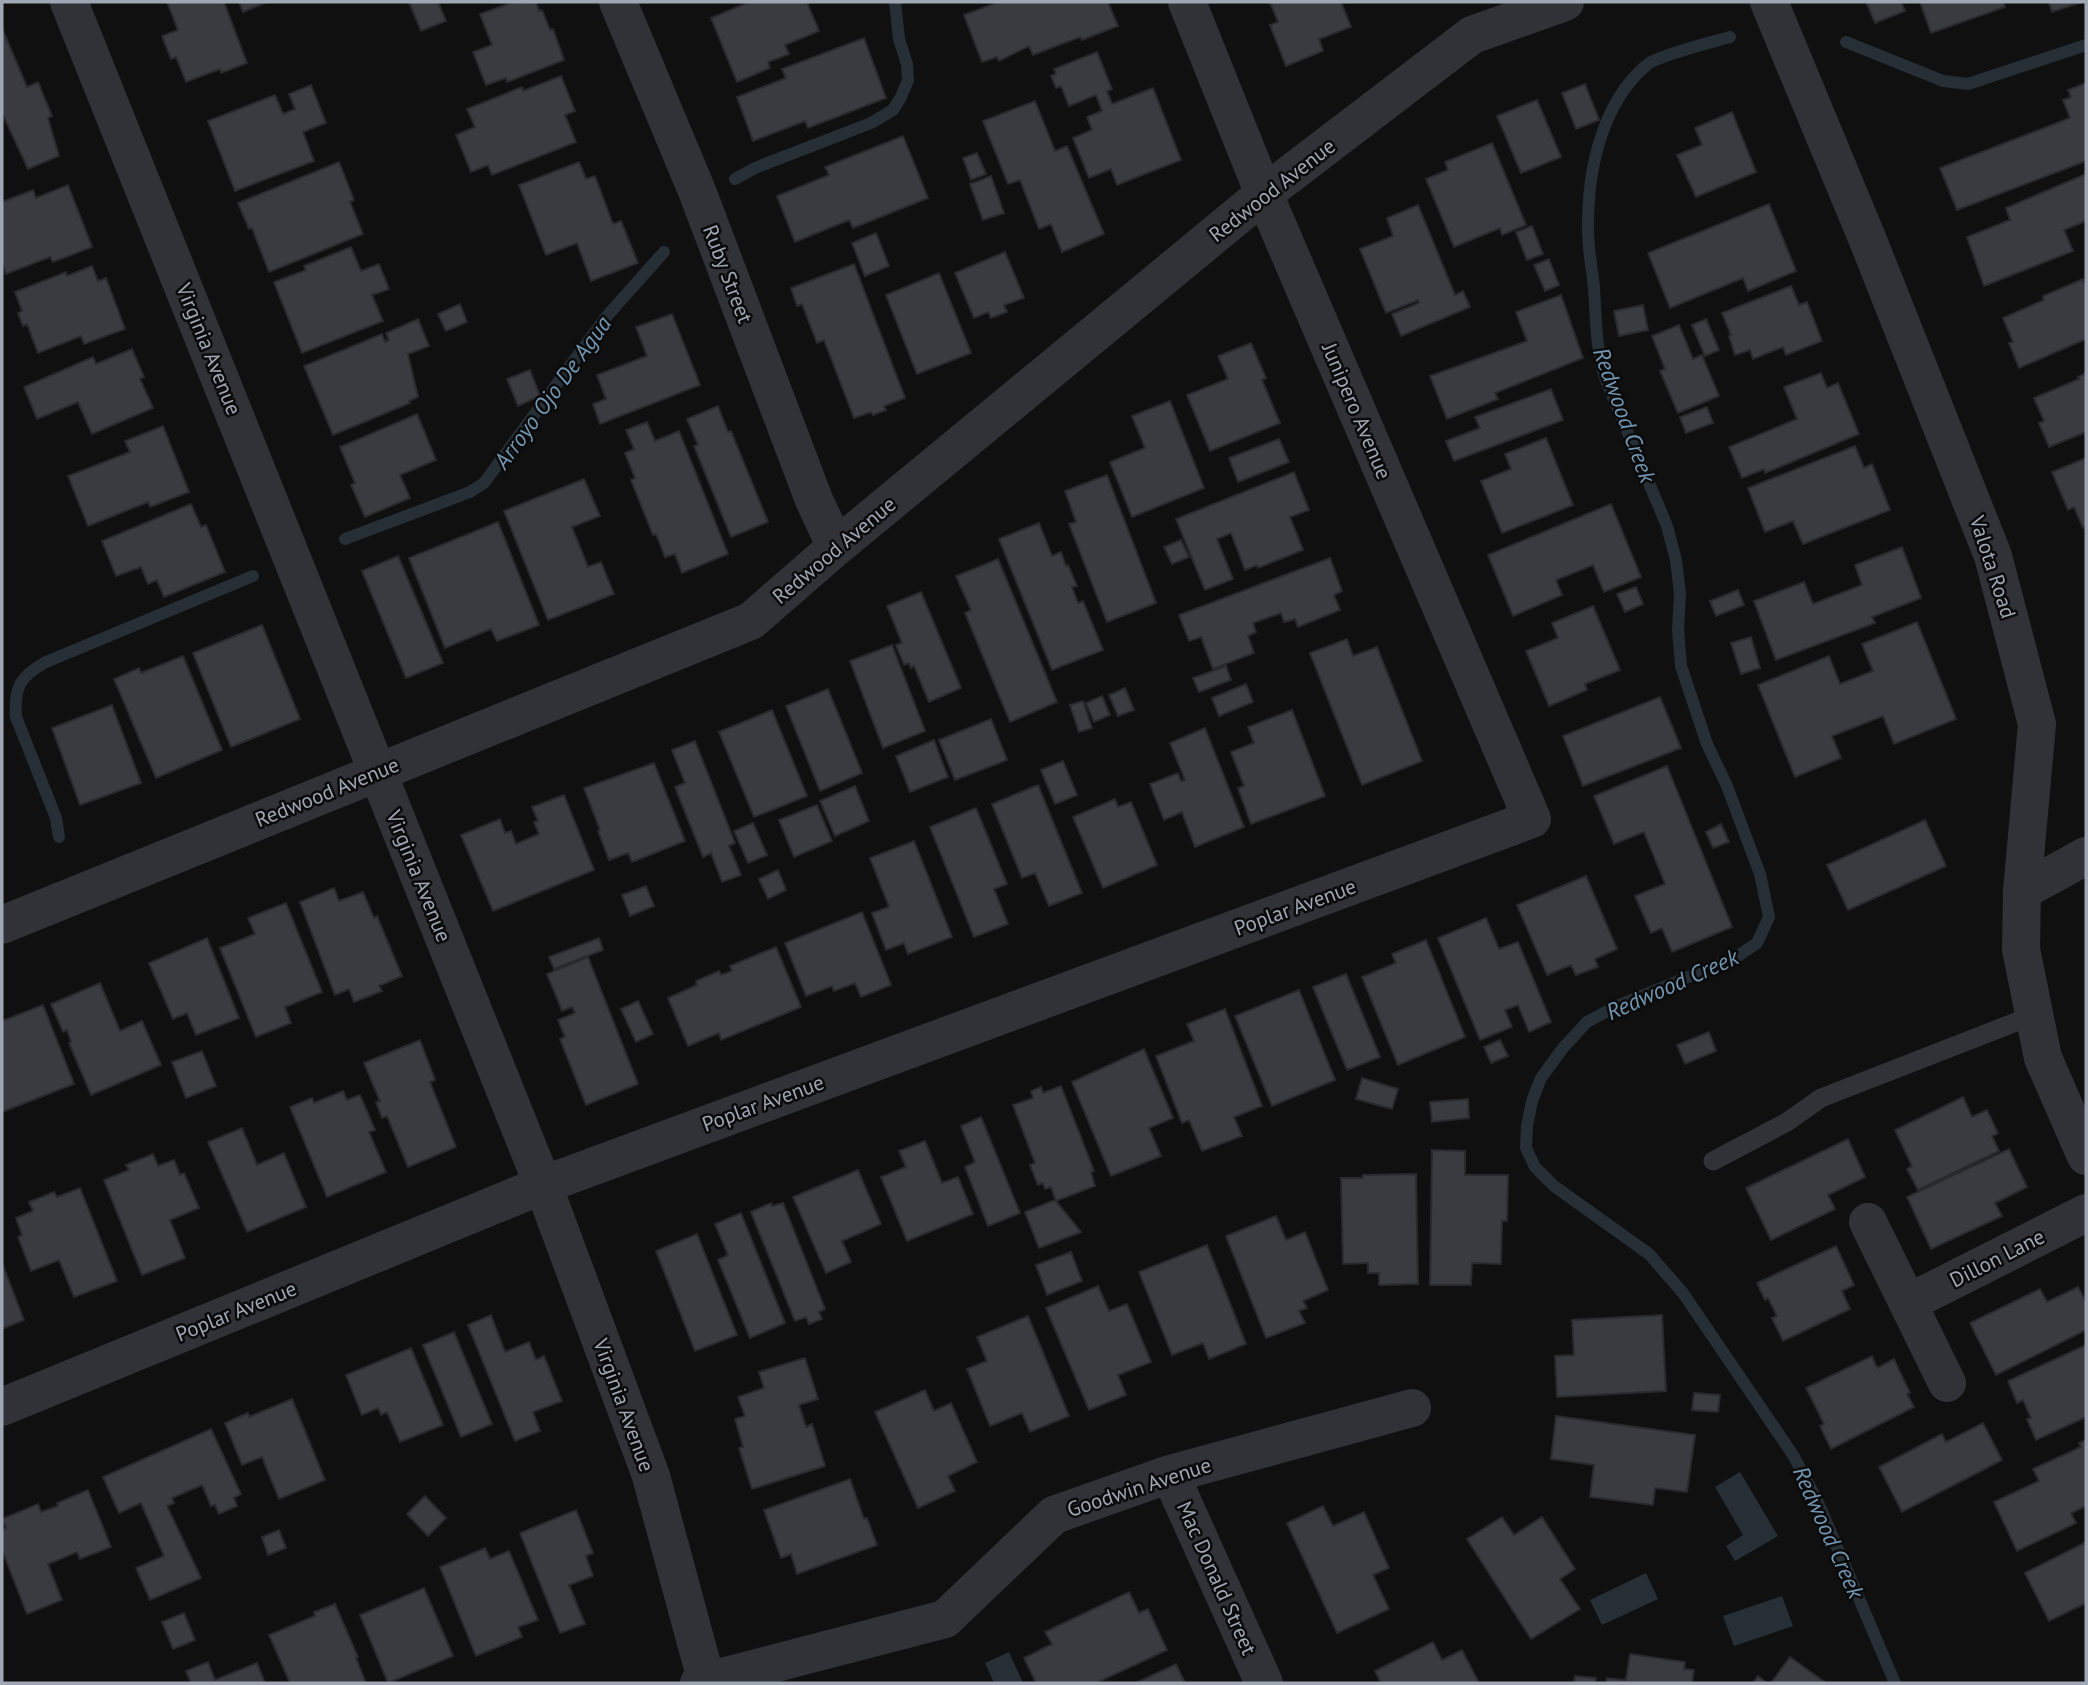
<svg xmlns="http://www.w3.org/2000/svg" width="2088" height="1685" font-family="'PT Sans',sans-serif">
	<rect width="100%" height="100%" fill="#101011"/>
	<path fill="#262f36" d="M1740,1472L1778,1536L1735,1561L1726,1546L1743,1535L1715,1487Z
		M1646,1573L1658,1599L1602,1625L1590,1600Z
		M1782,1596L1793,1626L1734,1646L1723,1616Z
		M1009,1652L1023,1683H994L985,1663Z"/>
	<g fill="none" stroke-linecap="round" stroke-linejoin="round">
		<path stroke="#262f36" stroke-width="12" d="M1730,37C1712,42 1660,55 1648,64C1603,100 1588,168 1588,224C1587,245 1592,267 1594,288C1596,319 1596,349 1605,378L1667,526L1676,560L1680,594L1678,630L1681,666L1707,744L1727,786L1760,874L1769,917L1757,943L1735,958L1617,1006L1587,1022L1563,1048L1541,1078L1532,1101L1527,1126L1526,1148L1535,1167L1554,1186L1649,1254L1683,1293L1793,1455L1817,1500L1895,1683
			M1846,42L1943,81L1968,84L2086,45
			M735,179L755,168L871,123L893,110L901,97L908,80L907,64L899,39L895,2
			M345,539L470,492L484,483L606,317L664,252
			M59,837L56,818L16,717C14,687 20,676 46,662L253,576"/>
	</g>
	<path fill="#3a3b40" stroke="#2a2a2e" stroke-width="2" d="M167,2H224L247,63L221,73L220,69L186,82L176,57L171,59L162,36L178,30Z
		M239,2H267L243,12Z
		M409,2H438L446,21L421,31Z
		M514,2H536L539,11L542,10L550,30L553,29L564,60L507,82L506,78L486,85L473,52L492,45L480,14Z
		M749,2H807L819,31L785,45L789,54L768,62L770,68L737,82L711,18Z
		M998,2H1108L1118,26L1082,40L1080,37L1033,55L1029,46L999,61L997,57L982,62L964,15Z
		M1270,2H1341L1351,27L1319,39L1323,51L1286,66L1270,25L1278,22Z
		M1866,2H1901L1905,11L1875,23Z
		M1920,2H2003L2005,7L1931,33Z
		M2049,2H2082L2052,12Z
		M2,28L27,87L38,82L52,116L48,118L59,156L28,169L2,113Z
		M864,38L886,98L808,128L805,121L753,141L737,97L786,78L782,69Z
		M1097,52L1112,89L1107,91L1112,104L1153,88L1181,160L1117,185L1111,169L1089,178L1073,138L1092,130L1087,117L1102,111L1096,95L1069,106L1061,86L1056,88L1051,76L1056,74L1054,69Z
		M561,76L575,111L565,115L576,142L492,175L488,165L471,172L456,135L475,127L467,109L522,87L523,91Z
		M2086,83V161L1957,210L1940,168L2070,118L2063,100L2071,97L2068,90Z
		M1585,84L1599,120L1576,129L1562,93Z
		M311,85L326,123L303,132L314,161L235,191L208,121L275,95L283,114L295,109L289,94Z
		M1537,100L1561,157L1521,173L1497,116Z
		M1035,101L1055,151L1067,146L1104,234L1062,252L1051,224L1039,229L1020,180L1008,184L983,121Z
		M1732,112L1756,172L1696,197L1677,155L1702,145L1695,128Z
		M903,136L928,198L853,228L849,220L795,242L777,196L829,175L825,167Z
		M1492,143L1526,225L1502,235L1500,228L1454,247L1426,179L1448,170L1445,162Z
		M977,153L986,174L971,180L963,158Z
		M339,162L354,200L350,202L363,234L269,272L252,228L249,229L238,203Z
		M579,162L586,179L595,176L613,224L621,221L638,263L591,281L577,243L546,255L519,185Z
		M2086,174V221L2064,230L2073,251L1984,286L1967,237L2010,220L2006,208Z
		M991,176L1004,213L983,220L970,184Z
		M68,185L92,247L53,262L50,257L6,274L2,263V202L33,190L36,198Z
		M1769,204L1796,271L1748,291L1743,278L1670,308L1648,253Z
		M1418,205L1455,295L1463,291L1470,307L1401,336L1392,314L1419,303L1418,300L1386,313L1360,249L1393,236L1387,218Z
		M1532,226L1543,254L1527,260L1516,232Z
		M876,233L889,266L865,276L852,243Z
		M351,247L361,271L379,264L389,289L372,295L383,321L302,353L274,282L306,270L304,266Z
		M1005,252L1024,298L1004,305L1007,312L991,318L988,312L974,318L955,273Z
		M1549,259L1559,285L1545,291L1534,265Z
		M854,264L905,398L884,406L886,410L873,415L871,412L854,418L824,340L817,343L802,304L797,306L791,288Z
		M92,266L98,281L106,278L125,329L84,344L81,336L38,353L27,324L23,326L18,313L22,311L15,292L66,272L67,276Z
		M939,273L971,353L917,374L886,295Z
		M2083,279L2086,286V339L2019,368L2009,343L2013,342L2003,318L2044,300L2043,296Z
		M1791,286L1799,305L1807,302L1822,341L1786,355L1783,347L1753,359L1750,350L1735,355L1729,336L1731,335L1722,313Z
		M1561,295L1583,358L1495,393L1498,399L1447,419L1430,376L1527,341L1516,312Z
		M460,304L467,322L446,331L438,314Z
		M1643,305L1648,330L1619,336L1614,311Z
		M672,314L700,385L600,424L593,404L606,399L597,375L647,356L636,327Z
		M418,319L429,346L408,354L418,397L409,401L410,403L333,435L304,366L382,334L385,342L389,340L386,333Z
		M1706,319L1719,350L1705,356L1692,325Z
		M1679,325L1693,359L1702,355L1719,396L1678,413L1660,371L1665,369L1652,336Z
		M1251,343L1266,378L1262,380L1280,423L1210,451L1187,395L1228,379L1218,356Z
		M132,349L144,377L140,379L153,408L92,434L78,402L37,419L24,387L93,357L96,364Z
		M530,370L540,396L518,406L507,379Z
		M1821,373L1827,388L1838,383L1859,434L1765,473L1764,469L1742,478L1729,447L1797,419L1784,387Z
		M2086,373V432L2049,447L2039,423L2044,421L2034,398L2079,379L2078,377Z
		M1551,389L1563,420L1454,461L1446,441L1480,428L1475,417Z
		M1170,401L1204,488L1132,517L1110,462L1145,448L1132,416Z
		M718,406L728,432L731,431L768,522L731,537L694,446L698,445L687,419Z
		M1707,407L1713,423L1686,433L1680,417Z
		M417,414L436,460L400,475L410,498L365,517L351,485L355,483L340,447Z
		M647,422L655,441L679,431L728,554L682,573L675,554L665,557L656,534L653,535L631,480L635,478L625,453L634,449L626,430Z
		M163,426L189,492L150,507L148,502L88,526L68,476L130,452L125,441Z
		M1546,438L1573,505L1502,533L1481,481L1511,469L1505,454Z
		M1279,439L1289,462L1238,482L1229,458Z
		M1855,446L1864,468L1872,464L1890,510L1803,544L1793,521L1765,532L1748,488Z
		M2086,458V526L2083,528L2074,507L2068,510L2052,472Z
		M1294,472L1309,510L1290,517L1303,550L1258,568L1257,565L1245,570L1231,533L1217,539L1233,579L1205,590L1176,519Z
		M1107,475L1156,603L1107,622L1069,524L1076,522L1065,491Z
		M584,479L600,516L572,527L588,567L601,562L614,594L548,620L504,511Z
		M191,504L201,527L206,525L225,572L164,597L157,580L148,584L141,567L116,576L102,541Z
		M1611,504L1641,577L1604,592L1593,565L1556,580L1562,595L1513,616L1488,555Z
		M498,522L539,625L497,641L491,629L445,648L409,558Z
		M1039,523L1052,556L1061,552L1066,566L1068,565L1077,586L1072,587L1078,603L1083,601L1103,650L1052,670L999,539Z
		M1181,540L1189,557L1172,564L1164,547Z
		M1902,547L1921,598L1872,617L1875,623L1776,660L1754,601L1804,582L1813,604L1862,585L1855,565Z
		M398,556L443,663L406,678L362,571Z
		M1330,558L1342,591L1334,595L1340,610L1298,627L1295,619L1284,622L1281,613L1253,623L1256,632L1248,636L1254,653L1213,669L1201,637L1189,641L1179,615Z
		M998,559L1057,702L1010,722L965,613L971,610L956,576Z
		M1636,587L1643,604L1625,612L1617,594Z
		M1738,590L1744,605L1716,616L1710,601Z
		M921,592L961,688L929,702L914,666L911,668L909,663L904,665L896,645L902,643L887,606Z
		M1593,606L1620,670L1585,684L1587,690L1549,706L1526,651L1558,638L1552,623Z
		M1917,622L1956,719L1894,744L1883,716L1832,736L1841,758L1795,777L1758,685L1829,656L1840,684L1873,671L1862,644Z
		M262,625L300,719L231,747L193,653Z
		M1751,637L1760,668L1741,674L1731,643Z
		M1347,639L1353,656L1377,647L1422,761L1362,785L1310,653Z
		M892,645L925,731L883,748L850,661Z
		M183,656L222,750L156,778L114,679L139,668L141,673Z
		M1226,666L1231,680L1199,692L1193,678Z
		M1246,684L1253,702L1219,716L1212,698Z
		M1125,688L1134,710L1118,716L1109,695Z
		M828,689L862,773L820,791L786,706Z
		M1102,696L1110,715L1094,722L1086,703Z
		M1660,697L1681,748L1583,786L1563,736Z
		M1083,701L1092,728L1079,732L1070,705Z
		M112,705L141,783L80,805L52,728Z
		M772,710L807,796L754,817L719,732Z
		M1292,710L1325,796L1251,824L1238,788L1244,786L1231,752L1254,743L1248,727Z
		M991,719L1007,760L955,780L939,740Z
		M1205,728L1244,827L1195,847L1182,812L1164,820L1150,784L1178,773L1181,781L1185,780L1170,743Z
		M934,740L948,777L910,792L896,756Z
		M695,741L735,843L729,846L741,875L722,882L711,853L703,857L675,787L685,783L672,750Z
		M1063,761L1077,795L1055,804L1041,770Z
		M654,763L685,841L632,862L628,853L609,860L598,831L600,830L584,788Z
		M1667,766L1732,927L1672,952L1662,928L1651,933L1635,896L1665,884L1644,832L1614,844L1594,796Z
		M1038,785L1082,893L1049,906L1035,873L1022,878L992,804Z
		M855,786L869,821L835,836L820,801Z
		M564,795L594,870L493,911L461,835L500,819L505,833L511,831L516,844L539,834L534,822L538,821L532,807Z
		M1115,799L1118,807L1131,802L1157,865L1103,888L1073,817Z
		M817,805L832,841L794,857L779,820Z
		M976,808L1007,884L994,889L1008,924L974,937L930,827Z
		M1925,820L1946,866L1848,910L1827,865Z
		M753,823L767,855L748,863L734,831Z
		M1721,824L1729,842L1713,848L1706,832Z
		M914,841L952,937L908,954L904,943L886,950L872,913L889,907L870,858Z
		M778,870L786,890L768,899L759,879Z
		M1586,876L1617,949L1595,959L1598,967L1576,975L1571,965L1547,975L1517,905Z
		M646,886L654,906L630,916L622,895Z
		M334,888L339,901L363,892L374,918L377,916L402,976L379,986L382,991L354,1002L349,989L335,995L300,902Z
		M286,903L322,992L285,1007L291,1023L256,1037L220,948L255,934L248,918Z
		M862,912L891,985L861,997L855,983L834,991L832,986L806,996L785,943Z
		M1486,918L1499,949L1518,942L1551,1022L1529,1032L1518,1005L1505,1010L1512,1027L1480,1040L1438,938Z
		M207,938L239,1018L196,1035L187,1013L173,1019L149,963Z
		M599,938L603,950L554,969L549,957Z
		M1426,940L1465,1037L1398,1065L1362,977L1396,963L1392,954Z
		M776,947L801,1007L721,1040L719,1033L688,1046L668,998L697,985L696,981L719,971L721,975L732,971L730,966Z
		M588,957L638,1084L586,1105L560,1039L565,1037L558,1020L575,1013L572,1007L562,1011L547,974Z
		M1346,974L1380,1057L1347,1070L1313,987Z
		M100,983L120,1031L142,1021L161,1065L91,1095L69,1043L71,1042L67,1030L63,1032L51,1004Z
		M1299,990L1335,1080L1272,1106L1235,1016Z
		M638,1001L653,1034L636,1042L621,1009Z
		M43,1005L74,1084L2,1112V1021Z
		M1225,1009L1262,1106L1234,1117L1242,1136L1202,1151L1189,1120L1182,1123L1156,1056L1194,1041L1187,1024Z
		M1709,1032L1716,1051L1685,1064L1677,1045Z
		M420,1040L435,1080L430,1082L456,1147L408,1167L387,1116L382,1118L376,1102L380,1101L364,1063Z
		M1500,1040L1508,1056L1491,1063L1484,1047Z
		M1144,1049L1173,1118L1149,1128L1161,1156L1111,1176L1072,1082Z
		M202,1051L216,1086L186,1098L172,1062Z
		M1362,1078L1398,1089L1392,1109L1356,1099Z
		M1061,1086L1094,1171L1091,1172L1095,1186L1056,1201L1051,1187L1045,1189L1043,1183L1038,1185L1030,1165L1035,1163L1013,1105L1033,1098L1031,1091L1041,1087L1043,1093Z
		M343,1091L347,1100L360,1095L375,1130L369,1132L386,1172L327,1197L290,1107L312,1098L314,1103Z
		M1963,1097L1972,1117L1987,1110L1998,1133L1992,1136L1999,1151L1918,1190L1907,1169L1912,1166L1895,1130Z
		M1468,1099L1469,1118L1432,1122L1430,1102Z
		M981,1117L1020,1213L988,1226L965,1167L975,1162L961,1126Z
		M242,1128L257,1165L284,1153L306,1207L247,1232L208,1142Z
		M1848,1139L1865,1177L1828,1195L1835,1209L1771,1240L1746,1188Z
		M925,1141L942,1183L958,1177L973,1214L907,1241L881,1177L906,1167L899,1151Z
		M2009,1149L2027,1187L1995,1203L2002,1216L1931,1249L1907,1197Z
		M1432,1150L1465,1151V1175H1508L1507,1221H1502L1501,1264L1472,1263L1471,1285H1430Z
		M153,1154L158,1166L174,1160L180,1175L184,1173L199,1208L170,1220L185,1258L142,1275L104,1180L129,1170L126,1165Z
		M858,1170L881,1224L842,1241L851,1262L826,1273L793,1197Z
		M1416,1174L1418,1284L1379,1285V1273H1368V1263L1343,1264L1341,1178H1363V1175Z
		M80,1188L117,1281L74,1297L59,1260L31,1271L18,1237L22,1235L16,1218L33,1211L29,1202L54,1192L57,1197Z
		M1055,1200L1081,1232L1039,1248L1025,1212Z
		M771,1203L772,1206L783,1203L825,1309L819,1312L822,1319L809,1324L806,1317L795,1321L751,1212Z
		M741,1213L785,1323L750,1338L718,1260L728,1255L715,1224Z
		M1276,1216L1286,1240L1305,1232L1328,1290L1303,1301L1307,1308L1299,1311L1305,1323L1266,1338L1226,1236Z
		M697,1234L737,1335L695,1351L656,1251Z
		M1207,1245L1246,1344L1209,1359L1203,1343L1172,1355L1139,1272Z
		M1836,1246L1854,1285L1842,1291L1850,1309L1783,1341L1772,1318L1777,1316L1768,1298L1765,1300L1757,1283Z
		M1071,1252L1082,1281L1047,1295L1036,1265Z
		M2,1263L24,1320L2,1329Z
		M1098,1286L1109,1311L1127,1304L1151,1362L1118,1375L1126,1395L1089,1410L1046,1308Z
		M2078,1287L2086,1302V1330L1996,1375L1970,1323L2040,1289L2047,1302Z
		M491,1315L505,1352L529,1342L536,1360L544,1356L562,1401L533,1412L540,1431L515,1441L468,1325Z
		M1662,1315L1666,1391L1557,1397L1555,1356L1574,1355L1572,1320Z
		M1028,1316L1069,1416L1030,1432L1022,1413L990,1426L967,1369L987,1361L977,1337Z
		M454,1332L492,1424L461,1437L423,1345Z
		M2086,1345V1417L2036,1440L2027,1419L2031,1418L2023,1400L2017,1403L2008,1381Z
		M411,1348L443,1425L400,1442L387,1412L381,1415L378,1408L362,1415L346,1375Z
		M1872,1356L1877,1368L1894,1359L1910,1393L1907,1394L1914,1407L1831,1449L1820,1426L1824,1424L1806,1388Z
		M805,1358L818,1399L799,1405L806,1427L812,1424L825,1466L752,1489L739,1448L743,1447L735,1419L745,1416L738,1397L764,1388L759,1372Z
		M925,1390L934,1411L951,1403L977,1462L948,1476L955,1491L918,1508L875,1412Z
		M1694,1393L1720,1395L1718,1412L1692,1410Z
		M292,1399L325,1480L279,1499L262,1457L242,1465L225,1423L248,1413L249,1417Z
		M1556,1416L1695,1435L1687,1492L1655,1488L1653,1505L1590,1497L1594,1465L1551,1459Z
		M1983,1423L2002,1460L1902,1512L1879,1467L1942,1434L1946,1442Z
		M211,1429L241,1494L234,1498L237,1506L219,1514L215,1505L211,1506L202,1485L172,1498L174,1503L167,1506L201,1578L150,1600L136,1568L164,1556L141,1503L119,1513L103,1477Z
		M2086,1440V1506L2071,1513L2076,1523L2017,1551L1994,1502L2039,1481L2033,1469L2081,1447L2079,1443Z
		M850,1479L864,1519L867,1518L877,1545L797,1574L791,1554L781,1558L764,1510Z
		M88,1490L111,1547L80,1559L77,1552L48,1564L62,1600L27,1614L2,1550V1530L6,1528L2,1519L38,1504L41,1512L58,1506L57,1503Z
		M425,1496L446,1518L428,1536L407,1514Z
		M1323,1506L1333,1526L1364,1512L1389,1568L1373,1575L1389,1609L1337,1633L1287,1523Z
		M576,1510L593,1553L586,1556L593,1576L569,1585L585,1624L560,1633L520,1533Z
		M1502,1517L1514,1535L1542,1517L1575,1569L1560,1579L1580,1609L1531,1639L1467,1539Z
		M279,1530L286,1548L268,1555L262,1537Z
		M2084,1543L2086,1547V1603L2049,1621L2025,1573Z
		M485,1548L490,1559L509,1551L538,1620L518,1627L522,1637L476,1656L440,1567Z
		M424,1588L453,1656L388,1683L360,1615Z
		M1129,1592L1139,1613L1148,1609L1167,1650L1096,1683H1036L1024,1658L1052,1644L1045,1632Z
		M335,1604L358,1657L356,1658L366,1683H290L269,1635L315,1616L314,1612Z
		M184,1613L195,1640L173,1649L162,1622Z
		M1433,1642L1442,1660L1462,1650L1479,1683H1381L1375,1671Z
		M1630,1654L1685,1662L1684,1669L1694,1670L1692,1683H1606L1607,1678L1626,1680Z
		M1790,1657L1826,1683H1771Z
		M208,1662L215,1680L257,1663L265,1683H191L186,1671Z
		M1176,1664L1185,1683H1136Z
		M1575,1676L1596,1678L1595,1683H1574Z
		M1758,1676L1767,1683H1753Z"/>
	<g fill="none" stroke-linecap="round" stroke-linejoin="round">
		<path stroke="#313237" stroke-width="19" d="M1713,1161L1787,1122L1821,1098L2034,1015"/>
		<path stroke="#313237" stroke-width="38" d="M69,2L543,1185L651,1476L707,1683
			M618,2L697,191L814,500L836,547
			M2022,891L2086,856
			M2,925L751,621L836,547L1264,194L1472,35L1565,2
			M1868,1222L1947,1383
			M1908,1303L2086,1213
			M2,1407L543,1185L1532,819L1264,194L1187,2
			M1170,1474L1264,1683
			M699,1683L945,1619L1054,1515L1170,1474L1412,1408"/>
		<path stroke="#313237" stroke-width="38" d="M1769,2L1867,238L1993,556L2037,724L2022,891L2021,949L2043,1058L2086,1156"/>
	</g>
	<g text-anchor="middle" dominant-baseline="central" stroke-width="5" stroke-linejoin="round" paint-order="stroke">
		<g font-size="21" fill="#a0a7b4" stroke="#0b0b0c">
			<text transform="translate(1272 190) rotate(-38)">Redwood Avenue</text>
			<text transform="translate(728 274) rotate(69)">Ruby Street</text>
			<text transform="translate(209 349) rotate(68)">Virginia Avenue</text>
			<text transform="translate(1357 411) rotate(67)">Junipero Avenue</text>
			<text transform="translate(834 550) rotate(-40)">Redwood Avenue</text>
			<text transform="translate(1993 567) rotate(72)">Valota Road</text>
			<text transform="translate(327 792) rotate(-22)">Redwood Avenue</text>
			<text transform="translate(419 876) rotate(68)">Virginia Avenue</text>
			<text transform="translate(1295 907) rotate(-20)">Poplar Avenue</text>
			<text transform="translate(763 1103) rotate(-20)">Poplar Avenue</text>
			<text transform="translate(1997 1258) rotate(-27)">Dillon Lane</text>
			<text transform="translate(236 1311) rotate(-22)">Poplar Avenue</text>
			<text transform="translate(624 1405) rotate(70)">Virginia Avenue</text>
			<text transform="translate(1139 1487) rotate(-18)">Goodwin Avenue</text>
			<text transform="translate(1217 1578) rotate(66)">Mac Donald Street</text>
		</g>
		<g font-size="23" font-style="italic" fill="#7397b2" stroke="#0b0b0c">
			<text transform="translate(552 392) rotate(-54)">Arroyo Ojo De Agua</text>
			<text transform="translate(1625 415) rotate(70)">Redwood Creek</text>
			<text transform="translate(1672 984) rotate(-24)">Redwood Creek</text>
			<text transform="translate(1829 1532) rotate(66)">Redwood Creek</text>
		</g>
	</g>
	<rect width="2088" height="1685" fill="none" stroke="#a0a7b4" stroke-width="7"/>
</svg>
